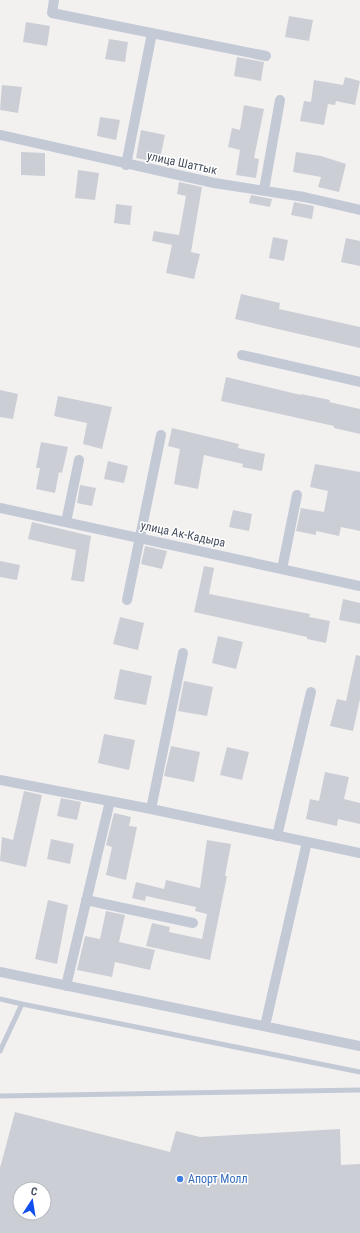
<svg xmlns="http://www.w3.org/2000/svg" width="360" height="1233" font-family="'Roboto Condensed',sans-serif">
	<rect width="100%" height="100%" fill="#f3f0f0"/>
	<path fill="#ccced6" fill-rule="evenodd" d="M289,16L313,20L309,41L285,37Z
		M26,22L50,26L47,46L23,42Z
		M109,39L128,42L125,62L105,59Z
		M237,57L264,62L261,81L234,76Z
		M345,77L360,81L355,105L336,101L335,105L328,104L324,125L300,121L304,101L311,102L314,80L343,85Z
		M2,85L22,87L18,113L0,110Z
		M244,105L264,109L254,158L259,159L256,178L236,175L240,150L228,147L232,128L240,130Z
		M100,117L120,120L116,140L97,136Z
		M141,130L165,135L159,163L136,158Z
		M21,152L45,153V176L21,175Z
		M296,152L321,156L346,164L339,192L318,187L321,177L293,172Z
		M78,170L99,173L95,200L75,198Z
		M179,182L202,187L191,252L200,254L194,279L166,273L172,245L152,241L154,231L179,235L186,196L177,194Z
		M251,195L272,199L270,207L249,203Z
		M294,202L314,206L312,219L291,215Z
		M116,204L132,206L130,225L114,223Z
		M273,237L288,240L284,261L269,258Z
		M346,238L360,241V266L341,262Z
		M241,294L280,303L279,309L360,327V348L235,319Z
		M226,377L301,395V394L330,400L329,402L360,409V434L334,428V426L221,401Z
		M0,390L18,394L13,419L0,417Z
		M58,396L112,407L102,449L83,444L87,423L54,416Z
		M172,428L239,444L238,448L265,454L262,471L242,467L243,464L204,455L198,489L174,484L180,449L168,446Z
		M41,442L68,447L62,473L59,472L55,493L36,489L40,468H36Z
		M108,461L128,466L124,483L104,479Z
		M315,464L360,472V531L341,527L339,536L316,531V535L296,531L301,508L324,512L328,491L310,487Z
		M80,485L96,488L92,506L77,503Z
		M233,510L252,514L249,531L229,527Z
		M32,522L91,536L84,582L71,580L76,550L28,539Z
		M145,546L167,551L162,569L141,564Z
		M0,561L20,565L17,580L0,577Z
		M204,566L214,568L209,594L310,614L309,617L330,621L326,643L307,639V637L194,612Z
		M343,599L360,603V624L339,620Z
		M120,617L144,623L138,650L113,644Z
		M218,636L243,642L236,669L212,663Z
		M356,655L360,656V699L353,731L330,726L337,699L346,701Z
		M120,669L152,676L146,705L114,699Z
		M184,681L213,687L207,716L178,711Z
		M104,734L135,740L129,770L98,763Z
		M171,746L200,752L194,782L164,776Z
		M227,747L249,752L242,780L220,775Z
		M325,772L349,777L344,799L360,803V824L338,819L337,826L306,819L310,799L319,801Z
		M24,791L42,795L26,867L0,861L2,837L13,840Z
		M61,798L81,802L77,820L57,816Z
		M114,813L131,817L129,826L137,827L126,880L106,875L112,847L106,845Z
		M51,839L74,844L70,864L47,859Z
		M207,840L231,844L225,876H227L210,960L146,946L152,923L170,927L169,932L202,939L207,914L195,911L196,907L146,896L145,901L132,898L136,882L164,889L166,880L200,888Z
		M48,900L68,905L57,964L35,959Z
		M106,911L125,915L119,942L155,950L150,970L115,962L112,977L77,970L85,936L100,939Z
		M15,1112L170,1152L176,1131L200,1137L340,1129L341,1165L360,1164V1233H0V1168ZM20,1189H44V1213H20Z"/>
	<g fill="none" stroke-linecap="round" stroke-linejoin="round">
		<path stroke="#c3cad6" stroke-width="5" d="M0,999L22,1004
			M0,1051L22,1004L360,1072
			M0,1096L360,1090"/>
		<path stroke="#c3cad6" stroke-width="10" d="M54,0L52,13L266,56
			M0,135L214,183L304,197L360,210
			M126,165L152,33
			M264,190L280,100
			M242,355L360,382
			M0,508L360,586
			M66,522L79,460
			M282,569L297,495
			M127,600L161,435
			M0,780L151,809L360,853
			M151,809L183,653
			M277,836L311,692
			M86,900L193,923
			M0,972L360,1046
			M66,986L110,801
			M265,1026L307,842"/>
	</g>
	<circle fill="#3f7fe0" stroke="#fff" stroke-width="1.5" cx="180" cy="1179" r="4"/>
	<g text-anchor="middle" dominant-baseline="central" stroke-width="3" stroke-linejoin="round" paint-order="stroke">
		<g font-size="12" fill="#47505f" stroke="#fff">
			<text transform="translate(182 163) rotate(12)">улица Шаттык</text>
			<text transform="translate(183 534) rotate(12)">улица Ак-Кадыра</text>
		</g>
		<g font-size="12" fill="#366cbe" stroke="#fff" text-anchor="start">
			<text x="188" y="1179">Апорт Молл</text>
		</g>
	</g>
	<g transform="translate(32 1201) rotate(12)"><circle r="19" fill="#ffffff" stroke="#b5b9bf"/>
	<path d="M0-3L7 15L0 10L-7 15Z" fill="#104fed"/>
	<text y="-6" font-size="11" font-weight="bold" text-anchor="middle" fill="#47505f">С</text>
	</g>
</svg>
